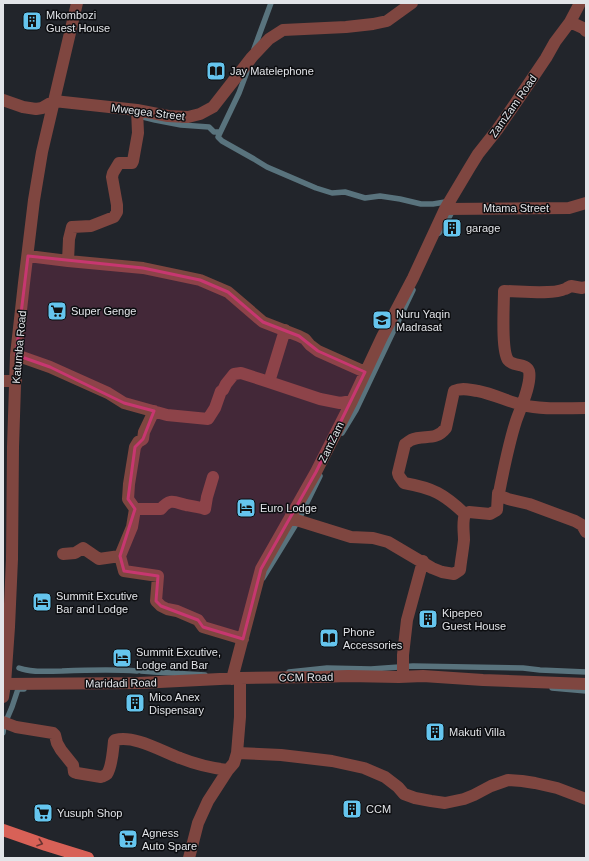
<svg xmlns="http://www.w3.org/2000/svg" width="589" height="861" font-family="Arial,sans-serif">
	<rect width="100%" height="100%" fill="#22252b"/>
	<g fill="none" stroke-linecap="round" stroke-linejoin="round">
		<path stroke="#59737d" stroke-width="5.5" d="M254,49L271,3
			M248,69L239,93L218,137L222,141L254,159L267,167L316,188L332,193L345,192L365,198L380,196L400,199L421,204H433L445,202L449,203
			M143,117L155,120L181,125L209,127L214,132H220
			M439,233L444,227L454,208
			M342,433L356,410L413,290
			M263,578L298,521L320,476
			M19,668C32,673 48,671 62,671C87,670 112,669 137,671
			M141,671L154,672L205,675
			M289,672L327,668L371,669L413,666L523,668L540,670L586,672
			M552,688L586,691
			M6,721L12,707L18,689H24
			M3,733L4,725"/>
		<path stroke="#7f4640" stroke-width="12" d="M570,22L583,28L586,31
			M3,100L23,107L36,109L42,108L54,101L137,110L168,116L188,117L200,114L213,107L252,57L269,39L283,30L346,27L373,24L387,21L412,3
			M445,209L569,208L586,203
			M28,256L68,261L143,268L200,280L228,292L263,322L299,336L305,339L310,345L318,351L365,372
			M68,261L69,239L72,227L91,226L114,217L117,212V205L112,177L113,173L119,163H132L133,161L138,133L137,110
			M16,355L50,367L108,393L124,403L167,415L208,419L215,408L221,391L223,390L226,384L234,374L241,373L269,382L285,330
			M3,381H16
			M269,382L320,399L340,403L352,401
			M498,498C503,472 508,446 516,421C520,409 532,384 529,371C526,363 513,367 508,360C501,350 504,305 504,291C519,291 553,295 565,289C566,289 570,286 571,286L582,288L586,287
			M498,498L503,497L508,499L529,504L575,521L582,525L586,532
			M135,509L128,499L129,484L135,447L138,442L143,439L144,432L154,411
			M465,514C444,494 433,488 404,483L399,476L398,473L405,444C407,443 409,441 411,440C424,434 435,442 446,428L454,391C463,387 469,390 478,391C493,394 507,401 522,405C543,410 565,408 586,408
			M290,518L351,537L373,538L388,542L432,568L442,572L454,574L460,570C461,560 463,550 464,540C464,532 462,522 465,514L469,512L490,514L497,510L498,493V497
			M63,554L75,553L83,548L99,559L120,556L132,527L135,509H161C170,498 174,502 186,505C192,506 199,507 205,509L207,497L213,477
			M120,556L124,571L158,576L156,601L161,606L167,609L177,611L198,620L203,627L243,639
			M403,677V655L407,620L423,561
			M232,679L261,569L316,472L352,401L382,337L413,278L445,209L470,167L478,154L497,130L519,98L546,58L555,42L570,22L580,3
			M3,684L139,683L240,678
			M3,697L5,684L9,627L12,559L13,447L16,355L24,283L34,200L42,152L77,3
			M3,722L16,727L53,733L55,735L57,743L61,750L73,765L74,772L77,773L101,777C103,776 105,776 107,774C112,767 113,750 114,741L115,740C135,735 161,751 180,758C195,764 211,768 228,770
			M237,753L281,755L332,761L364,768L385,777L398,787L404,794L415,798L431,801L445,803L464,799L474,795L491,786L508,780L522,781L535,783L557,788L586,799
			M189,858L198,823L208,801L228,770L234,763L237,753L240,717V678L318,677L348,676L399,677L423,676L483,680L586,684"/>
		<path stroke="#d86157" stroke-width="12" d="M3,830L46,845L88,858"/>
	</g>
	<defs><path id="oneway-chevron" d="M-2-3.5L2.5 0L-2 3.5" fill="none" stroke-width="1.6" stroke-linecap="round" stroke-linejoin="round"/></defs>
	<use stroke="#683330" href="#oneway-chevron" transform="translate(40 843) rotate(19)"/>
	<path fill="#c73770" fill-opacity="0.2" stroke="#c73770" stroke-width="3" stroke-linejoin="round" d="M28,256L143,268L200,280L228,292L263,322L299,336L318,351L365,372L316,472L261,569L243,639L203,627L198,620L161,606L156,601L158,576L124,571L120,556L135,509L128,499L135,447L143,439L154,411L124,403L50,367L16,355Z"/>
	<defs>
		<symbol id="building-square" viewBox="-11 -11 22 22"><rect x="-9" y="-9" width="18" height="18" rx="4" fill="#65c5ee" stroke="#0d0e11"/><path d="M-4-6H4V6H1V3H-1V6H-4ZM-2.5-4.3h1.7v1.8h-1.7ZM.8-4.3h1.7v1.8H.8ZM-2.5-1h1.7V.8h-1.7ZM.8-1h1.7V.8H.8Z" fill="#111"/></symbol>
		<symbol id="library-square" viewBox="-11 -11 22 22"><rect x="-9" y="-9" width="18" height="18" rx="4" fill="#65c5ee" stroke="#0d0e11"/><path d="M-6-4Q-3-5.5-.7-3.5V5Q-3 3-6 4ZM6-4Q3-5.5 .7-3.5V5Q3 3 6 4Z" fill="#111"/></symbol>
		<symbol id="supermarket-square" viewBox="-11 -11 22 22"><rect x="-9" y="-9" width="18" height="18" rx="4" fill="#65c5ee" stroke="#0d0e11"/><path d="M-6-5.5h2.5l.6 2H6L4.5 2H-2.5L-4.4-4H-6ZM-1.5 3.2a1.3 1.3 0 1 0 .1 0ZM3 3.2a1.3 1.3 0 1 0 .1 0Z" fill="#111"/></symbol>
		<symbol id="school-square" viewBox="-11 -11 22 22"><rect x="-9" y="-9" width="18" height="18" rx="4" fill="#65c5ee" stroke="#0d0e11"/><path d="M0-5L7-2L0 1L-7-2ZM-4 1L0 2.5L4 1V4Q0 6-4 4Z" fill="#111"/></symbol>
		<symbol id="hotel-square" viewBox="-11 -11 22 22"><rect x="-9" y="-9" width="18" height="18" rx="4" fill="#65c5ee" stroke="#0d0e11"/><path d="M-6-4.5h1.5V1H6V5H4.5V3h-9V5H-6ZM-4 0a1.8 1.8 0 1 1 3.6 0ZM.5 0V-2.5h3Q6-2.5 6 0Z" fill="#111"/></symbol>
	</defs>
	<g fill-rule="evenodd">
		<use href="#building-square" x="21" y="10" width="22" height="22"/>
		<use href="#library-square" x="205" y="60" width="22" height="22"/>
		<use href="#building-square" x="441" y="217" width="22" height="22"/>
		<use href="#supermarket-square" x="46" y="300" width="22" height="22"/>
		<use href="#school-square" x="371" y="309" width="22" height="22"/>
		<use href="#hotel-square" x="235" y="497" width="22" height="22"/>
		<use href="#hotel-square" x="31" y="591" width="22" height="22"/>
		<use href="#building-square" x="417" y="608" width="22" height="22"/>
		<use href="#library-square" x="318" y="627" width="22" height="22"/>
		<use href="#hotel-square" x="111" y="647" width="22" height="22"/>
		<use href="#building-square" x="124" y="692" width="22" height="22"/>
		<use href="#building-square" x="424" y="721" width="22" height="22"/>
		<use href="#building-square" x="341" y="798" width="22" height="22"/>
		<use href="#supermarket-square" x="32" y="802" width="22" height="22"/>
		<use href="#supermarket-square" x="117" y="828" width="22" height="22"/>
	</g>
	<g text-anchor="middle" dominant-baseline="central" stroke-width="3" stroke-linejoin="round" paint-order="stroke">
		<g font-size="11" fill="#e2e4e8" stroke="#0d0e11" text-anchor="start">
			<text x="46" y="15">Mkombozi<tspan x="46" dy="13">Guest House</tspan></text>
			<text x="230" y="71">Jay Matelephone</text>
			<text x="466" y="228">garage</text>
			<text x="71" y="311">Super Genge</text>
			<text x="396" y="314">Nuru Yaqin<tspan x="396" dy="13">Madrasat</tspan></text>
			<text x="260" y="508">Euro Lodge</text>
			<text x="56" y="596">Summit Excutive<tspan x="56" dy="13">Bar and Lodge</tspan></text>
			<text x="442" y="613">Kipepeo<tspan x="442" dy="13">Guest House</tspan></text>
			<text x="343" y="632">Phone<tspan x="343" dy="13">Accessories</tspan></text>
			<text x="136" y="652">Summit Excutive,<tspan x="136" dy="13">Lodge and Bar</tspan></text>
			<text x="149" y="697">Mico Anex<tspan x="149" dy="13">Dispensary</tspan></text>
			<text x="449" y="732">Makuti Villa</text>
			<text x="366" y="809">CCM</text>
			<text x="57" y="813">Yusuph Shop</text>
			<text x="142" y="833">Agness<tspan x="142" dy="13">Auto Spare</tspan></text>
		</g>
		<g font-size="11" fill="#e2e4e8" stroke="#0d0e11">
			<text transform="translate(513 106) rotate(-55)">ZamZam Road</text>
			<text transform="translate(148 112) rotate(7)">Mwegea Street</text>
			<text x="516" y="208">Mtama Street</text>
			<text transform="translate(19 347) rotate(-85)">Katumba Road</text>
			<text transform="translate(331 442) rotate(-64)">ZamZam</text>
			<text transform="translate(306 677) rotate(-1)">CCM Road</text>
			<text transform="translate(121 683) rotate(-1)">Maridadi Road</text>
		</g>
	</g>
	<rect width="589" height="861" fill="none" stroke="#e2e4e8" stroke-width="8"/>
</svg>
